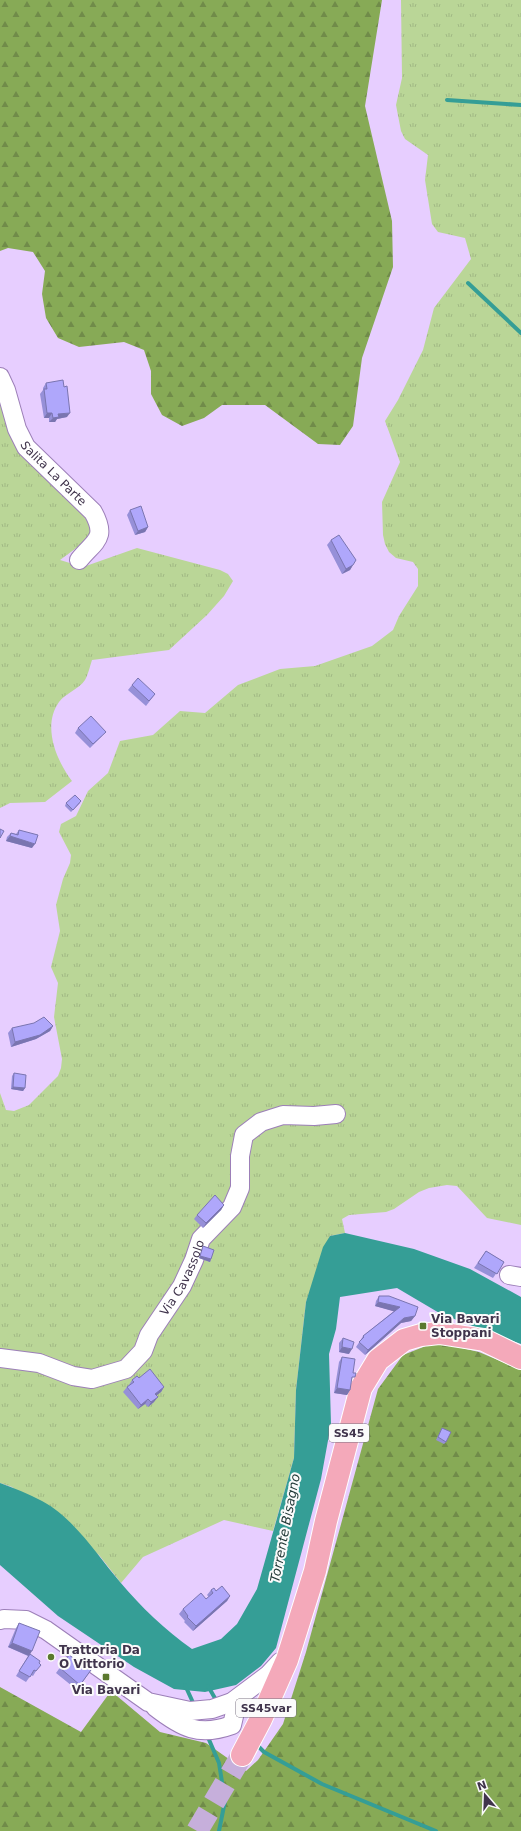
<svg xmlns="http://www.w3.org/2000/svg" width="521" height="1831" font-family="'DejaVu Sans',sans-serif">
	<defs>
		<pattern id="grass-tufts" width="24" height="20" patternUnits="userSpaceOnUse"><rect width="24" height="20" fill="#bad697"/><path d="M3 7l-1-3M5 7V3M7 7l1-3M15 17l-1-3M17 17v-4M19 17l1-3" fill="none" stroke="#a1b884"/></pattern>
		<pattern id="forest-firs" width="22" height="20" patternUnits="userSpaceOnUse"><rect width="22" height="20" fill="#87aa56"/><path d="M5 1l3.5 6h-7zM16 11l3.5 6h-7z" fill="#708b49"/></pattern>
	</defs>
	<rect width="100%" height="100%" fill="#e7ceff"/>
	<path fill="url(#grass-tufts)" d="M401,0H521V1225L487,1218L457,1186L447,1185L429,1188L419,1192L394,1209L386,1212L349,1215L342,1219L345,1233L330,1236L306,1302L296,1390L294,1458L273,1531L224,1520L143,1557L121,1583L99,1555L12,1487L0,1483V1093L6,1110L14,1111L29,1105L58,1076L61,1068L62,1059L54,1017L58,983L51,967L60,931L56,905L63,879L70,863L71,855L59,832L61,824L76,816L88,791L108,773L120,741L153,735L180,711L205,713L238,685L280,669L315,666L372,646L393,630L399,616L418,586V569L413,562L396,558L389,552L385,544L383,535L382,502L400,462L385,421L398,400L423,350L434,308L471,259L465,238L438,232L432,224L425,180L428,155L405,139L401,131L396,105L402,78Z
		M0,394L8,417L90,519L94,535L60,560L83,567L137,548L220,570L228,574L233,581L224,596L207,615L169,650L92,660C90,666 88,675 85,680C79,689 66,693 59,702C42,726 56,760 72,781L45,802L10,803L0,808Z"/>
	<path fill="url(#forest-firs)" d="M0,0H382L365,106L392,221L393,267L362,358L353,426L340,445L318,444L265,405H222L204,418L182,426L162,415L151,394V371L144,350L124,342L79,347L58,338L46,318L42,294L45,271L33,252L8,248L0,251Z
		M436,1342L479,1352L521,1370V1831H0V1687L81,1732L111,1691L160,1732L206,1743L246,1771L258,1760L283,1724L306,1652L378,1389L403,1355Z"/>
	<path fill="#359e96" d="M345,1233L414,1249L470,1269L521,1297V1344L441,1314L397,1288L340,1297L336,1329L329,1354L331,1424L321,1479L276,1648L261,1666L236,1685L205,1692L174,1689L134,1667L58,1616L0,1565V1483C14,1488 29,1494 42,1501C74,1518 97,1555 120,1582C141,1607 165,1630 192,1649L221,1639L237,1624L257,1589L294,1458L296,1390L306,1302L323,1247L330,1236Z"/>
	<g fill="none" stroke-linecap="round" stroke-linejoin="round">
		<path stroke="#359e96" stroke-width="4" d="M447,100L521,105
			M468,283L521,333
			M185,1685L195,1707
			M208,1686L216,1700
			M207,1735L219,1763L225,1801L219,1831
			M259,1747L264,1752L322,1784L436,1831"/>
		<path stroke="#c6afdb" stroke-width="22" stroke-dasharray="22 11" stroke-linecap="butt" d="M197,1831L242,1755"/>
		<defs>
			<g id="minor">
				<path id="s1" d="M0,377L6,390L17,429L26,447L93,512C108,539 94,541 79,560"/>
				<path d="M509,1275L521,1277"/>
				<path id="s2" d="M0,1358L39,1363L73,1376L92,1379L126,1369L143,1351L149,1335L182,1286L194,1260L201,1239L232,1207L240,1188V1156L244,1135L261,1122L283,1115L314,1116L336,1114"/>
				<path d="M0,1620L4,1619L26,1620L46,1630L148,1702L190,1711L212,1709L232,1702L268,1675L280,1662L287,1660"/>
				<path d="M155,1707C182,1728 199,1737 232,1725L235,1712L232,1702"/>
			</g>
			<path id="major" d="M242,1755L261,1719L287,1660L315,1571L326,1521L361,1388L378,1360L404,1340L421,1335L439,1333L484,1340L521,1358"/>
		</defs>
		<use href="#minor" stroke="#9c7fb8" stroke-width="20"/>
		<use href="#major" stroke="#fff" stroke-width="24"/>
		<use href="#minor" stroke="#fff" stroke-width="18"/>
		<use href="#major" stroke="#f4a9ba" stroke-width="22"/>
	</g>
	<path fill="#9690d8" d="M46,383L67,417L57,419L55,422H49V418H44L40,394L43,390V388Z
		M130,510L148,527L145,532L135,535L127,515Z
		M331,540L353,565L350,570L342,574L327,545Z
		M132,685L155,694L146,706L128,690Z
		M78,728L102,736L90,748L75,733Z
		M66,803H80L71,812L65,806Z
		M19,830L32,848L6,841L7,837L11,833L16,834Z
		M53,1026L50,1031L36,1039L11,1047L8,1033L12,1028Z
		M14,1073L25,1088L23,1091L11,1089L12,1076Z
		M224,1205L221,1210L203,1228L194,1219L197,1215Z
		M203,1246L211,1259L210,1262L199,1258Z
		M486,1251L504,1262L493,1278L474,1268Z
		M379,1296L415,1316L411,1321L401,1323L365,1355L356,1347L360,1341L363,1336L394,1311L375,1306L376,1301Z
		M343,1338L349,1354L339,1352V1343Z
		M342,1357L350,1390L347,1395L334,1393L339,1362Z
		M139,1378L164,1387L161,1392L156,1395L154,1402L148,1407L145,1404L138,1409L123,1392L127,1387L129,1385L132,1380Z
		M442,1428L446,1442L444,1444L436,1440Z
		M211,1590L216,1591L230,1596L227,1601L193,1631L184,1622L185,1621L179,1614L183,1609L206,1599L209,1597L207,1595Z
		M19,1623L30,1654L39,1663L36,1671L33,1676L31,1675L26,1682L16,1676L28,1656L8,1647L16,1628Z
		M69,1655L91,1670L77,1690L56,1673Z"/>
	<path fill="#7a75b0" d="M47,413H52L49,418H44Z
		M70,413L67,417L57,419L55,422H49L53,418L58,414Z
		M148,527L145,532L135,535L138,531Z
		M353,565L350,570L342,574L346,569Z
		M10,836L35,844L32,848L6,841Z
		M53,1026L50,1031L36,1039L11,1047L15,1042Z
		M13,1087L25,1088L23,1091L11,1089Z
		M224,1205L221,1210L203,1228L206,1223Z
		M200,1256L211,1259L210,1262L199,1258Z
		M378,1302L400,1307L396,1312L375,1306Z
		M415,1316L411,1321L401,1323L365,1355L368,1350L404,1318Z
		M342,1347L352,1349L349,1354L339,1352Z
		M164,1387L161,1392L152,1399L155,1394Z
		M337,1388L350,1390L347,1395L334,1393Z
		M158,1397L154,1402L148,1407L151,1402Z
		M148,1399L145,1404L138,1409L141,1405Z
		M230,1596L227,1601L193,1631L196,1626Z
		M12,1643L32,1651L29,1656L8,1647Z"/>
	<path fill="#afa7fb" stroke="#7a75b0" d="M63,380L64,387L67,386L70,413L58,414L59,417L53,418L52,413H47L44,389H47L46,383Z
		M141,506L148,527L138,531L130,510Z
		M339,535L356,560L353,565L346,569L331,540Z
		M138,678L155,694L149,701L132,685Z
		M91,716L106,732L93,744L78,728Z
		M75,795L81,801L73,810L66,803Z
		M0,829L4,831L0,838Z
		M19,830L38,835L35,844L10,836L11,833L18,835Z
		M44,1017L53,1026L40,1035L15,1042L12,1028L34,1023Z
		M14,1073L26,1075L25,1088L13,1087Z
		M215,1195L224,1205L206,1223L197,1215Z
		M203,1246L214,1250L211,1259L200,1256Z
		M486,1251L504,1262L497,1274L478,1263Z
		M379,1296H389L418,1307L415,1316L404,1318L368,1350L359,1342L364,1337L363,1336L400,1307L378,1302Z
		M343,1338L354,1342L352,1349L342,1347Z
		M342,1357L355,1359L353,1373H356L355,1377H352L350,1390L337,1388Z
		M150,1369L164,1387L155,1394L158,1397L151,1402L148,1399L141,1405L127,1387L134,1382L132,1380L137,1376L139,1378Z
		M442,1428L451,1432L446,1442L438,1437Z
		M222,1586L230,1596L196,1626L187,1617L188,1616L183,1609L201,1593L206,1599L213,1593L211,1590L214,1588L216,1591Z
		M19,1623L40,1631L32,1651L12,1643Z
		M30,1654L40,1661L39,1663L41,1665L36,1671L34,1670L30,1677L19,1671Z
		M69,1655L91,1670L80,1685L60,1668Z"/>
	<g fill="#5b792e" stroke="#fbfbfb" stroke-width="1.5">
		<rect x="419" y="1322" width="8" height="8" rx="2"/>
		<circle cx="51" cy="1657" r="4"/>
		<rect x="102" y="1673" width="8" height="8" rx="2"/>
	</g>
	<g text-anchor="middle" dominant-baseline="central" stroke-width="4" stroke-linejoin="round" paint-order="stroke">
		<g fill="#fbfbfb" stroke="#787080" stroke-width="1">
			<rect x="329" y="1424" width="40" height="18" rx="3"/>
			<rect x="236" y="1699" width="60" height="18" rx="3"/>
		</g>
		<g font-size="11" font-weight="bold" fill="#40344c">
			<text x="349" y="1433">SS45</text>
			<text x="266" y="1708">SS45var</text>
		</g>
		<g font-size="12" fill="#40344c" stroke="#fbfbfb">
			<text stroke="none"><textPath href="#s1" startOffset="113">Salita La Parte</textPath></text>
			<text stroke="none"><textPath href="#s2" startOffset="239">Via Cavassolo</textPath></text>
		</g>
		<g font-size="12" font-weight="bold" fill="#40344c" stroke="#fbfbfb" text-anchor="start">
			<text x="431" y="1319">Via Bavari<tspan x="431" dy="14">Stoppani</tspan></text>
			<text x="59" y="1650">Trattoria Da<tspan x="59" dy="14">O Vittorio</tspan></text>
			<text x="106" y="1690" text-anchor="middle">Via Bavari</text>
		</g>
		<g font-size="13" font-style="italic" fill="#1f3634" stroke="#fbfbfb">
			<text transform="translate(285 1528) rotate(-79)">Torrente Bisagno</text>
		</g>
	</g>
	<g transform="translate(485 1795) rotate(341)" stroke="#fbfbfb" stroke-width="3" paint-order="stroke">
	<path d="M0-3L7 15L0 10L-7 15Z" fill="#40344c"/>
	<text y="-6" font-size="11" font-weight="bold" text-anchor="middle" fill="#40344c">N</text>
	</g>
</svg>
